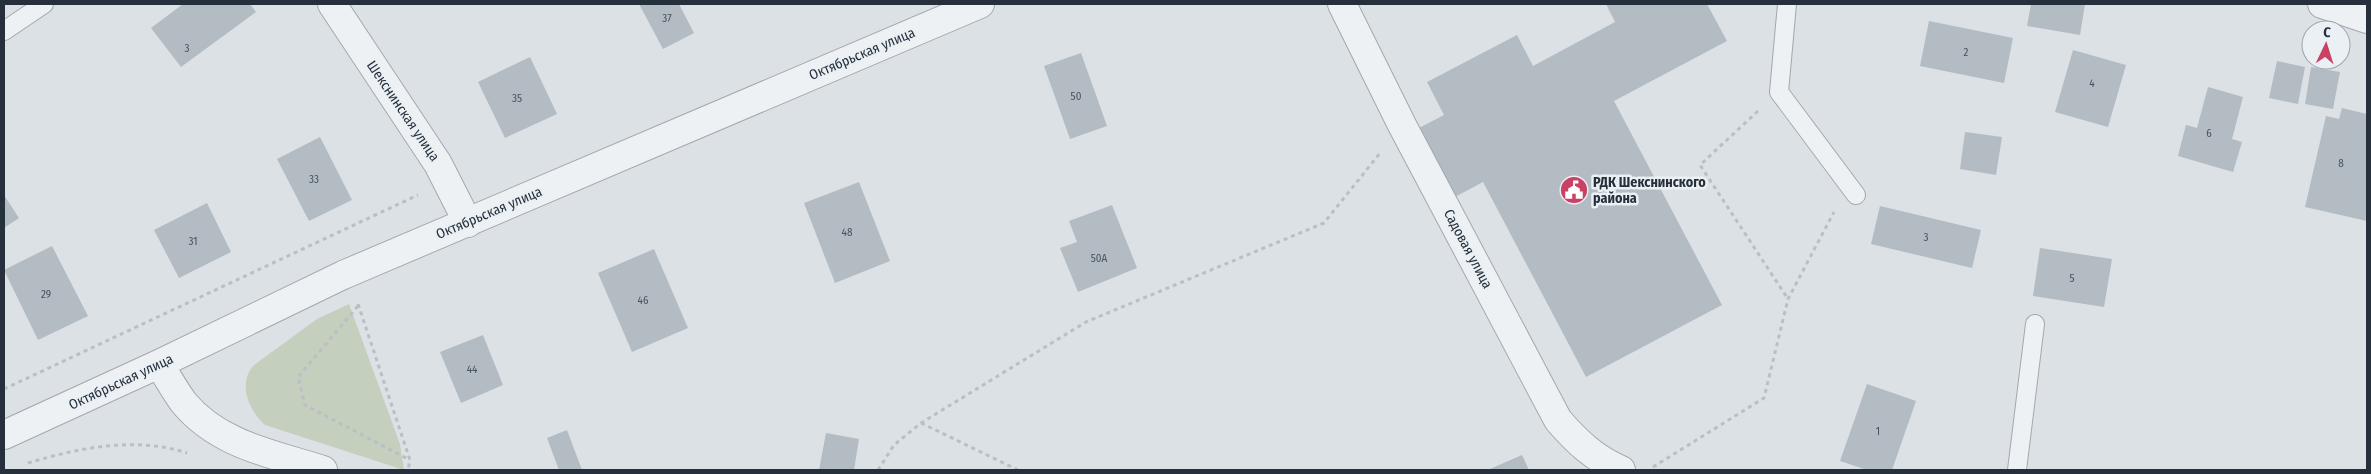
<svg xmlns="http://www.w3.org/2000/svg" width="2371" height="474" font-family="'Fira Sans Condensed',sans-serif">
	<rect width="100%" height="100%" fill="#dce1e6"/>
	<path fill="#c4d0bd" d="M349,304L400,444L404,470L265,425C249,411 237,383 254,365L317,319Z"/>
	<path fill="#b3bbc3" d="M183,4H250L256,12L181,67L151,28Z
		M639,4H679L694,33L663,49Z
		M1606,4H1707L1727,41L1614,101L1722,305L1586,377L1483,182L1453,198L1417,129L1444,115L1427,82L1517,35L1533,66L1615,22Z
		M2031,4H2085L2080,35L2027,26Z
		M1929,21L2013,38L2004,83L1920,66Z
		M2073,50L2126,65L2108,127L2055,112Z
		M1081,53L1107,126L1070,139L1044,66Z
		M530,57L557,114L505,138L478,82Z
		M2277,61L2305,67L2298,104L2269,98Z
		M2311,67L2340,72L2333,109L2305,104Z
		M2208,87L2243,97L2232,139L2242,142L2233,172L2178,156L2186,125L2197,128Z
		M2342,108L2367,114V221L2305,207L2326,116L2339,119Z
		M1965,132L2002,137L1996,175L1960,169Z
		M320,137L352,200L309,221L277,159Z
		M859,182L890,261L835,283L804,203Z
		M4,195L19,218L4,228Z
		M207,203L231,252L179,278L154,230Z
		M1112,205L1137,268L1078,292L1060,248L1077,242L1069,221Z
		M1880,206L1981,230L1972,268L1871,244Z
		M52,246L88,316L38,340L4,270Z
		M2040,248L2112,259L2104,307L2033,296Z
		M654,249L688,328L632,352L598,273Z
		M483,335L503,385L461,403L440,352Z
		M1867,384L1916,401L1892,470H1867L1840,461Z
		M567,430L582,470H559L547,438Z
		M826,433L859,439L854,470H819Z
		M1522,455L1529,470H1491L1490,469Z"/>
	<g fill="none" stroke-linecap="round" stroke-linejoin="round">
		<defs>
			<path id="service" d="M1787,4L1779,92L1856,195
				M4,31L44,4
				M2017,470L2035,324"/>
			<path id="minor" d="M332,4L438,164L468,223
				M1342,4L1402,125L1558,420C1577,442 1594,458 1621,470
				M2322,4L2367,19"/>
			<path id="tertiary" d="M159,364C167,376 175,391 184,403C219,445 273,454 323,470
				M4,435L159,364L343,275L980,4"/>
		</defs>
		<use href="#service" stroke="#a2a8b0" stroke-width="20"/>
		<use href="#minor" stroke="#a2a8b0" stroke-width="30"/>
		<use href="#tertiary" stroke="#a2a8b0" stroke-width="30"/>
		<path stroke="#babfc4" stroke-width="3" stroke-dasharray="4 4" stroke-linecap="butt" d="M1758,111L1700,165L1788,299
			M358,304L410,460L408,470
			M358,306L298,377L305,405L410,460
			M4,389L418,195
			M921,423L1018,470
			M28,463C78,448 136,436 187,453
			M1653,467L1764,398L1788,299L1834,212
			M878,470L894,445L921,423L1086,322L1324,223L1380,153"/>
		<use href="#service" stroke="#eef1f4" stroke-width="18"/>
		<use href="#minor" stroke="#eef1f4" stroke-width="28"/>
		<use href="#tertiary" stroke="#eef1f4" stroke-width="28"/>
	</g>
	<defs>
		<symbol id="civic-disc" viewBox="-11 -11 22 22"><circle r="9.5" fill="#cb4165" stroke="#ebf0f4"/><path d="M-.6-6.5H3V-4.5H.6V-3L4-1V1h2V6H-6V1h2V-1L-.6-3ZM-1.2 2.5V6h2.4V2.5Z" fill="#fff"/></symbol>
	</defs>
	<g fill-rule="evenodd">
		<use href="#civic-disc" x="1558" y="174" width="32" height="32"/>
	</g>
	<g text-anchor="middle" dominant-baseline="central" stroke-width="5" stroke-linejoin="round" paint-order="stroke">
		<g font-size="11" fill="#49535e">
			<text x="667" y="18">37</text>
			<text x="187" y="48">3</text>
			<text x="1966" y="52">2</text>
			<text x="2092" y="83">4</text>
			<text x="1076" y="96">50</text>
			<text x="517" y="98">35</text>
			<text x="2209" y="133">6</text>
			<text x="2341" y="163">8</text>
			<text x="314" y="179">33</text>
			<text x="847" y="232">48</text>
			<text x="1926" y="237">3</text>
			<text x="193" y="241">31</text>
			<text x="1099" y="258">50А</text>
			<text x="2072" y="278">5</text>
			<text x="46" y="294">29</text>
			<text x="643" y="300">46</text>
			<text x="472" y="369">44</text>
			<text x="1878" y="431">1</text>
		</g>
		<g font-size="14" fill="#26303c" stroke="#ebf0f4">
			<text transform="translate(862 54) rotate(-23)">Октябрьская улица</text>
			<text transform="translate(403 111) rotate(56)">Шекснинская улица</text>
			<text transform="translate(489 213) rotate(-23)">Октябрьская улица</text>
			<text transform="translate(1468 249) rotate(62)">Садовая улица</text>
			<text transform="translate(121 382) rotate(-25)">Октябрьская улица</text>
		</g>
		<g font-size="14" font-weight="bold" fill="#26303c" stroke="#ebf0f4" text-anchor="start">
			<text x="1593" y="182">РДК Шекснинского<tspan x="1593" dy="16">района</tspan></text>
		</g>
	</g>
	<rect width="2371" height="474" fill="none" stroke="#26303c" stroke-width="10"/>
	<g transform="translate(2326 45) rotate(4)"><circle r="24" fill="#ebf0f4" stroke="#9ca3aa"/>
	<path d="M0-4L9 19L0 12L-9 19Z" fill="#cb4165"/>
	<text y="-8" font-size="14" font-weight="bold" text-anchor="middle" fill="#26303c">С</text>
	</g>
</svg>
